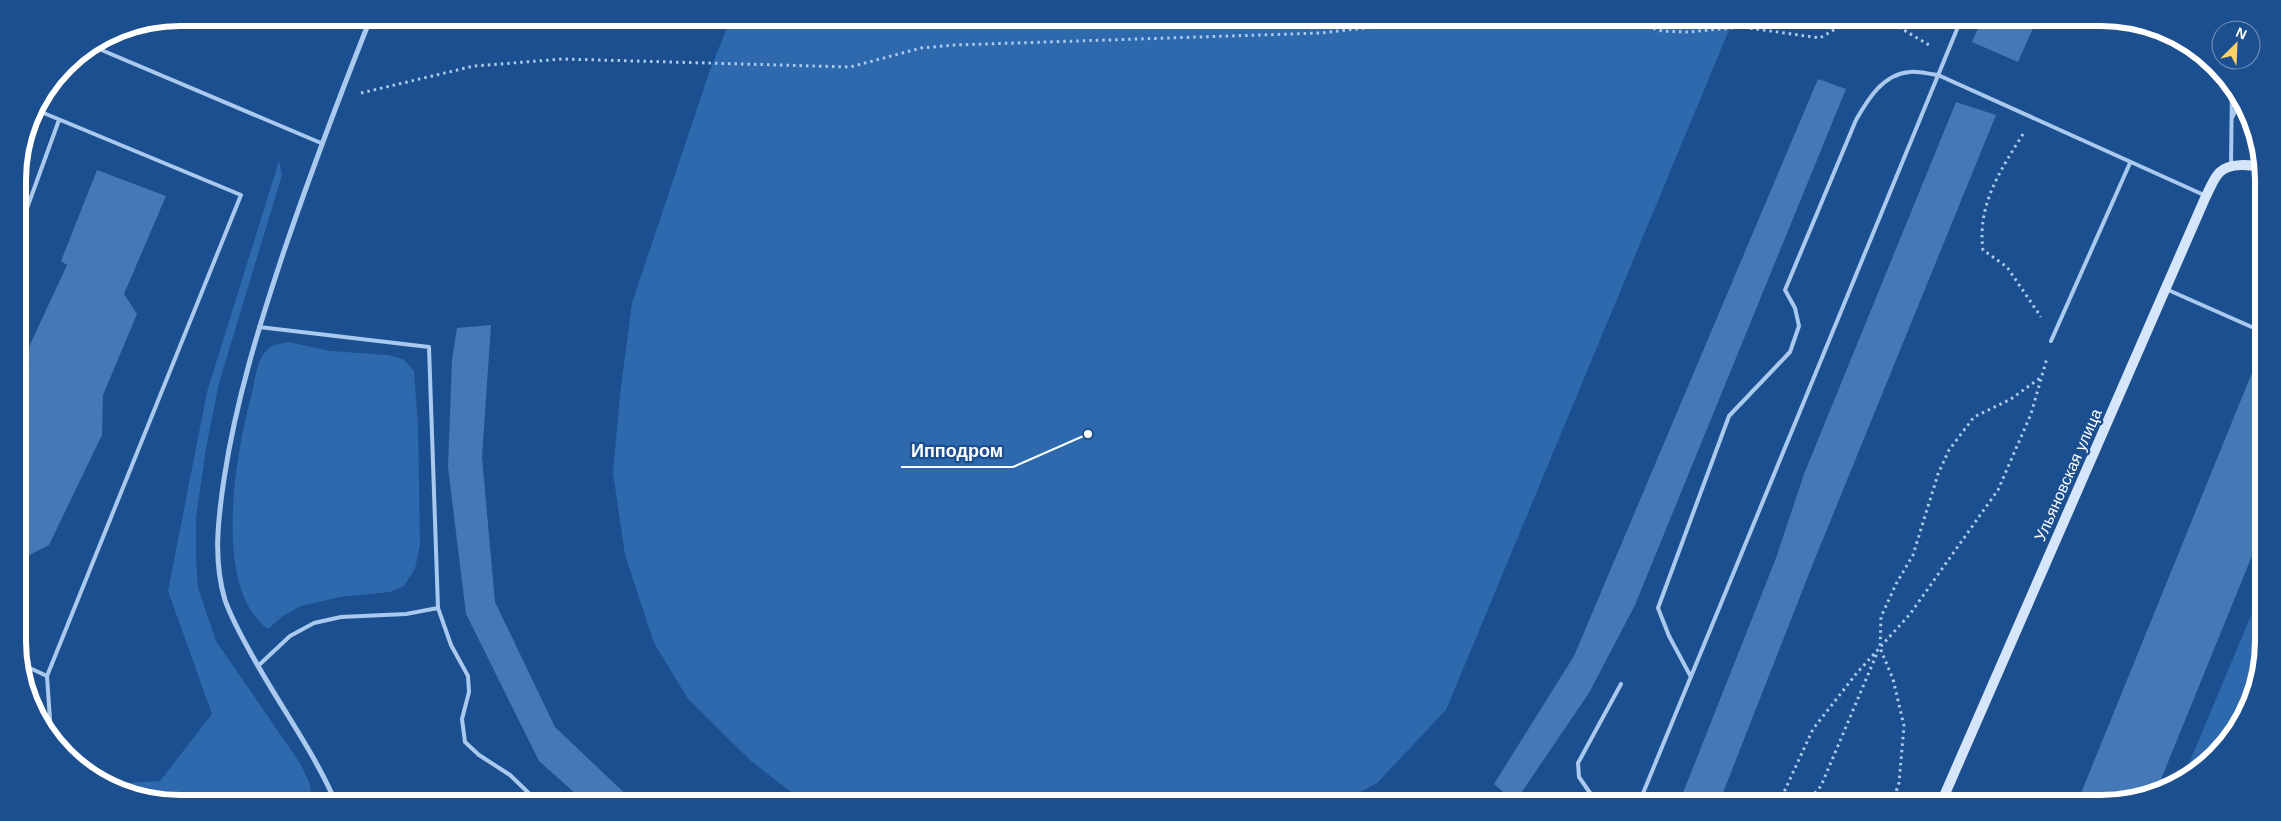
<svg xmlns="http://www.w3.org/2000/svg" width="2281" height="821" font-family="Arial,sans-serif">
	<rect width="100%" height="100%" fill="#1b4f8f"/>
	<path fill="#2e69ad" d="M731,18V17L1734,18L1446,710L1377,783L1340,803H805L751,761L688,699L654,643L625,555L613,473L620,395L632,303L710,70Z
		M279,161L282,175L219,383L206,448L196,518V558L198,588L216,641L300,763L310,784L312,803H180L128,795L111,784L160,781L212,714L168,591L207,392Z
		M288,342L330,351L389,355L403,359L414,371L418,427L420,544L415,569L404,586L390,592L340,597L301,606L283,616L268,629C211,588 236,451 252,393C255,380 257,359 267,350C272,344 281,344 288,342Z
		M2263,587C2263,618 2265,665 2255,694C2241,730 2215,762 2182,780Z"/>
	<path fill="#4478b7" d="M1983,17H2038L2018,62L1972,42Z
		M1818,79L1846,89L1635,605L1589,693L1515,802L1494,784L1574,656Z
		M1956,102L1996,115L1812,566L1719,803H1679L1776,558L1804,474Z
		M97,170L166,196L124,294L137,314L103,395L102,435L49,545L20,560L19,392L30,367L21,364L67,265L61,261Z
		M491,325L482,457L495,602L555,727L635,803H586L539,761L466,614L448,467L452,360L457,328Z
		M2260,353L2263,354V529L2155,794L2111,803H2077Z"/>
	<g fill="none" stroke-linecap="round" stroke-linejoin="round">
		<path stroke="#a9c9ee" stroke-width="3" stroke-dasharray="2.5 4" stroke-linecap="butt" d="M1616,17L1662,31L1688,32L1742,27L1820,38L1846,23L1890,22
			M1882,17L1929,45
			M361,93L474,66L563,59L850,67L921,48L955,45L1321,33L1410,23L1455,20L1507,21L1522,17
			M2023,134C2000,171 1977,205 1983,250L2007,267L2041,317
			M27,137V147
			M18,168L22,160
			M1779,803L1813,729L1856,674L1910,614L1998,490L2031,414L2047,358
			M1806,803L1821,786L1878,651
			M1892,803L1899,783L1904,726L1893,679L1880,648L1881,617L1896,584L1913,555L1938,474L1949,450L1974,417L2011,399L2040,378"/>
		<path stroke="#a9c9ee" stroke-width="4" d="M92,46L321,143
			M2232,118L2241,99
			M2231,164L2232,86
			M18,233L59,120
			M2166,289L2263,332
			M2051,341L2130,163
			M438,608L451,645L468,676L469,692L462,719L465,742L479,755L510,775L539,803
			M21,664L47,676L241,195L34,109
			M258,666L290,636L314,623L341,617L406,614L438,608L429,347L259,327
			M47,676L51,734
			M1691,677L1669,636L1658,608L1729,416L1790,352L1799,326L1795,308L1785,290L1856,120C1868,99 1883,74 1910,72C1918,71 1929,74 1938,75L2204,195
			M1597,803L1579,777L1578,763L1621,684
			M1639,803L1962,17"/>
		<path stroke="#a9c9ee" stroke-width="5" d="M336,803C314,752 280,706 253,657C243,639 232,620 225,600C213,560 218,520 224,479C236,400 259,326 284,251C311,172 340,95 371,17"/>
		<path stroke="#d6e6fa" stroke-width="10" d="M1941,803L2206,196C2210,189 2214,177 2220,172C2229,163 2251,164 2262,168"/>
	</g>
	<g text-anchor="middle" dominant-baseline="central" stroke-width="4.5" stroke-linejoin="round" paint-order="stroke">
		<g font-size="16" fill="#fff" stroke="#1b4f8f">
			<text transform="translate(2068 475) rotate(-66)">Ульяновская улица</text>
		</g>
	</g>
	<path d="M0 0H2281V821H0ZM180 26H2101A154 154 0 0 1 2255 180V641A154 154 0 0 1 2101 795H180A154 154 0 0 1 26 641V180A154 154 0 0 1 180 26Z" fill="#1b4f8f" fill-rule="evenodd"/>
	<path fill="none" stroke="#fff" stroke-width="6" d="M180 26H2101A154 154 0 0 1 2255 180V641A154 154 0 0 1 2101 795H180A154 154 0 0 1 26 641V180A154 154 0 0 1 180 26Z"/>
	<path fill="none" stroke="#fff" stroke-width="2" d="M1088 434L1013 467H901"/>
	<circle fill="#fff" stroke="#1b4f8f" stroke-width="2" cx="1088" cy="434" r="5"/>
	<g font-size="18" text-anchor="middle" font-weight="bold" fill="#fff" stroke="#1b4f8f" stroke-width="4.5" stroke-linejoin="round" paint-order="stroke">
		<text x="957" y="457">Ипподром</text>
	</g>
	<g transform="translate(2236 45) rotate(24)"><circle r="24" fill="#1b4f8f" stroke="#7695bc"/>
	<path d="M0-4L9 19L0 12L-9 19Z" fill="#ffd166"/>
	<text y="-8" font-size="14" font-weight="bold" text-anchor="middle" fill="#ffffff">N</text>
	</g>
</svg>
